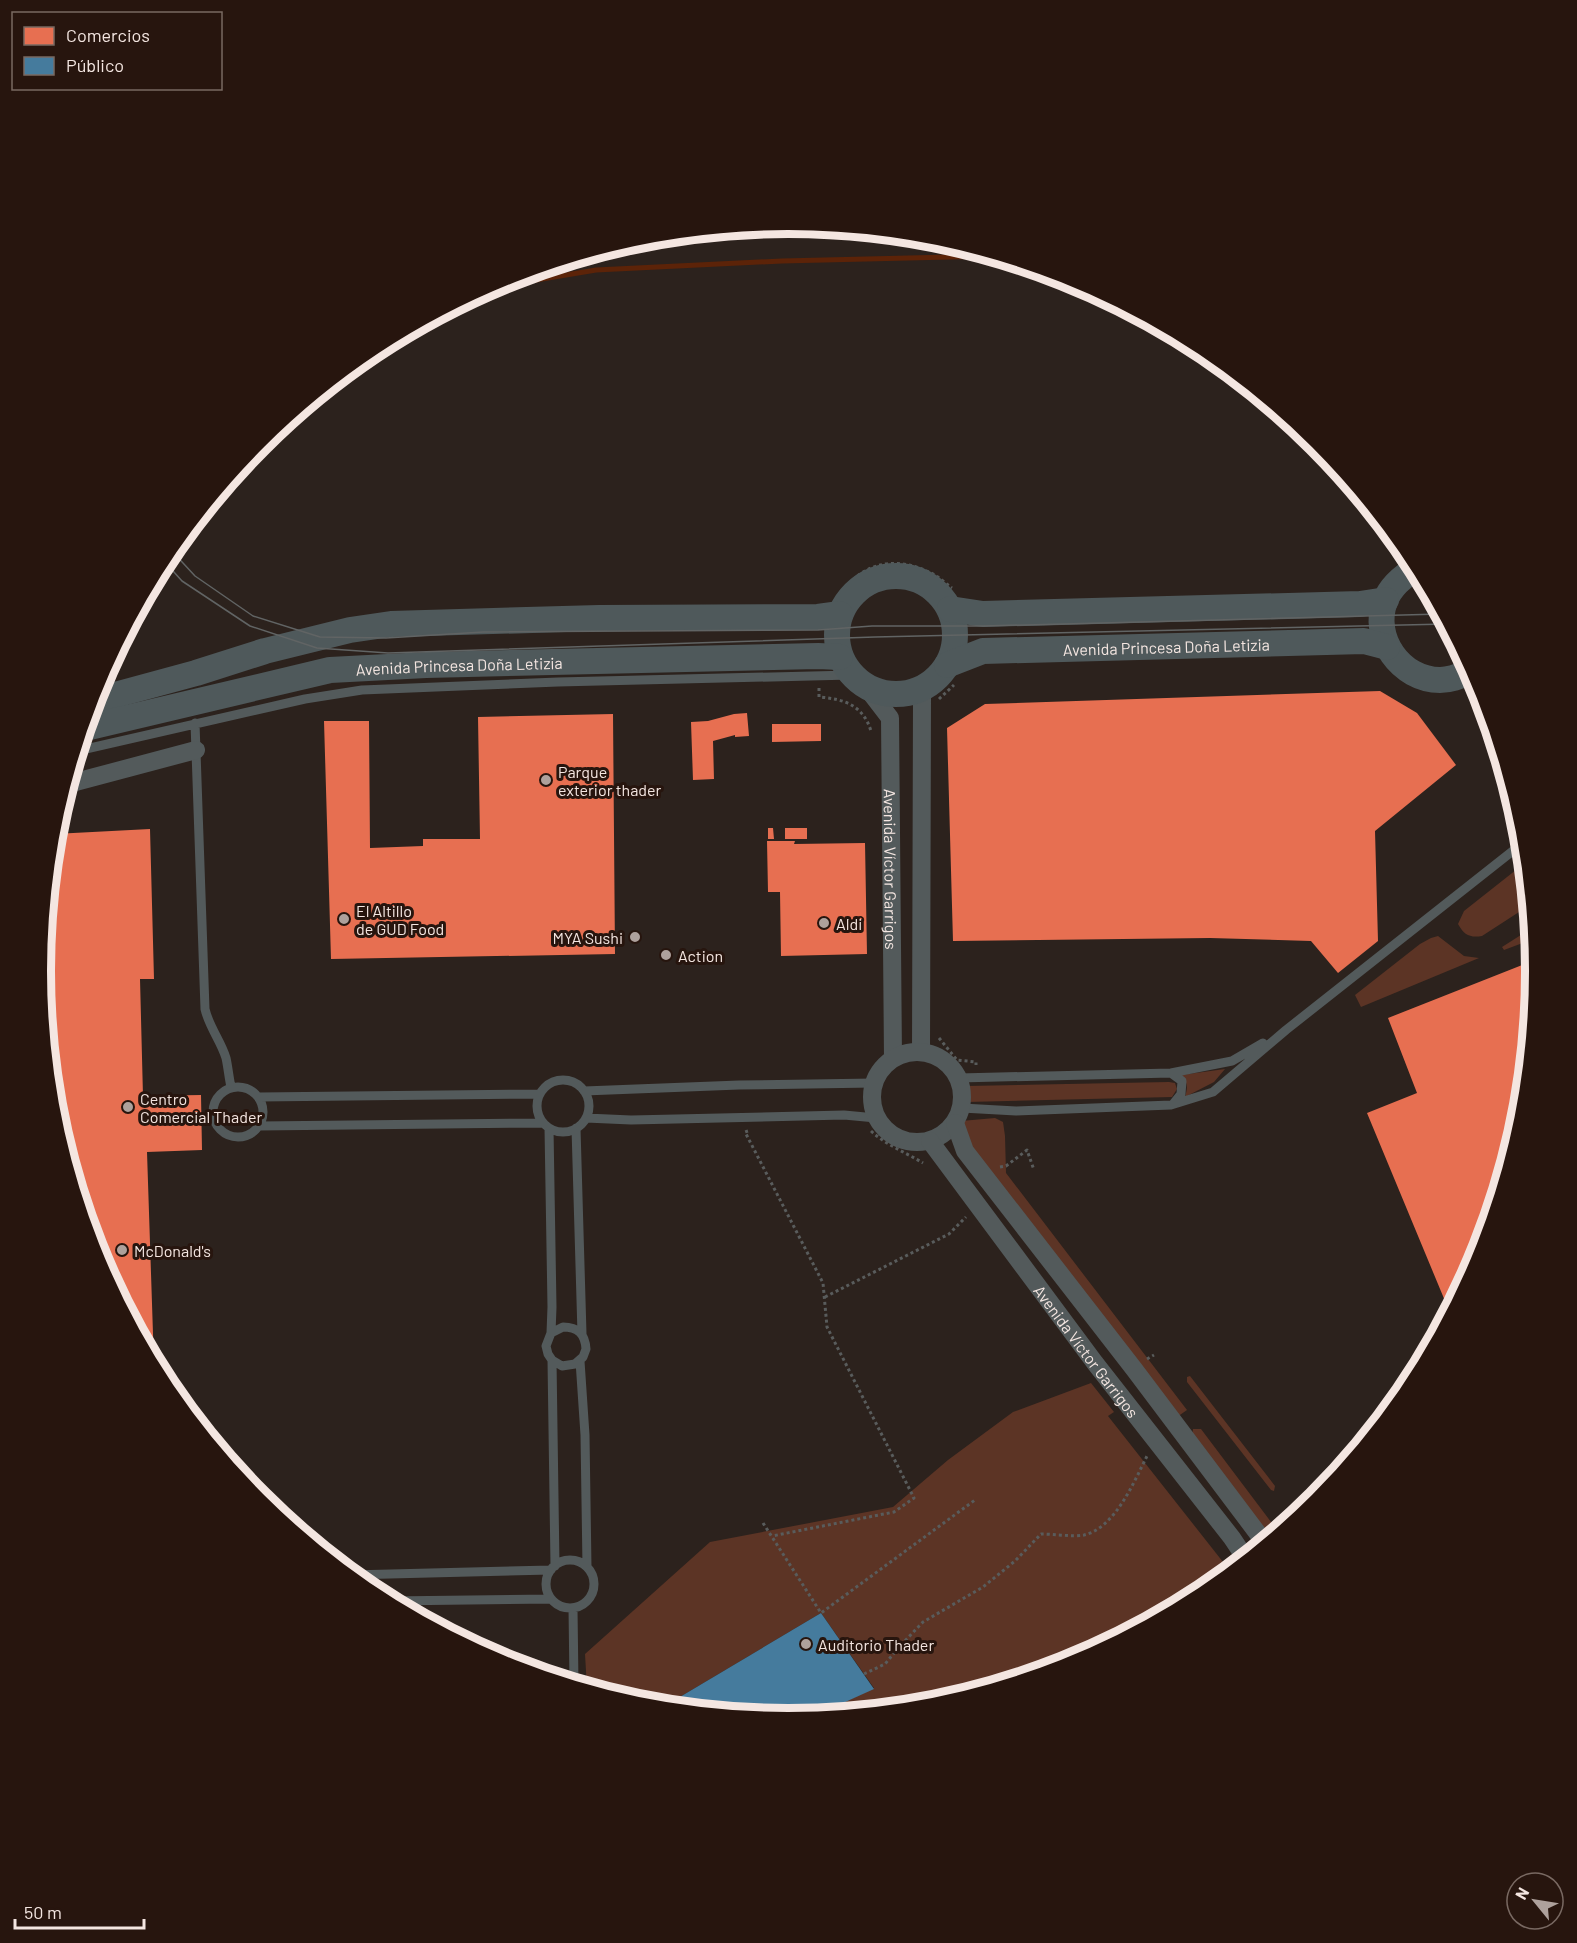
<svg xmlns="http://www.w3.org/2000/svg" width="1577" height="1943" font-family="Barlow,sans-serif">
	<rect width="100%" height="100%" fill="#2c221d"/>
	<path fill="#5c3425" d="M1526,862L1530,905L1482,936C1470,938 1464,935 1458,924L1464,911Z
		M1532,928L1533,939L1504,950L1502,947Z
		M1438,936L1464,956L1479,958L1361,1007L1355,995L1420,944L1431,938Z
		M1225,1069L1214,1082L1185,1097C1188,1087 1188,1083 1181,1075Z
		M1169,1082L1175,1083L1177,1089L1172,1097L967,1102L966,1086Z
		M995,1118L1003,1122L1005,1136L1006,1173L1187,1410L1177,1417L966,1141L961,1121Z
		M1190,1376L1275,1486L1274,1491L1271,1490L1187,1382V1377Z
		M1091,1383L1114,1412L1108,1416L1223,1562L1228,1574L1204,1594L1074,1663L934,1705L812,1717L874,1688L821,1613L663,1707L642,1705L587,1688L585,1654L710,1542L893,1507L948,1460L1013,1412Z
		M1193,1429H1201L1274,1526L1280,1531L1270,1539L1192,1436Z"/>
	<path fill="#e76f51" d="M1380,691L1417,713L1456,765L1375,831L1378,941L1338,973L1311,941L1210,938L953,941L947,728L985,704Z
		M747,713L749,736L735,737V735L713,741L714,779L693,780L691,722L708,721L734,714Z
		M613,714L615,954L331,959L324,721H369L370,848L423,846V839H480L478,717Z
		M772,724H821V741L772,742Z
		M768,828H773L774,839H768Z
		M785,828H807V839H785Z
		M150,829L154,979H140L143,1096L201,1095L202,1150L147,1152L154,1364L97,1257L55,1117L41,971L54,834Z
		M767,841H795L794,844L865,843L867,954L781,956L780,892H768Z
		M1535,960L1536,972L1522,1118L1479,1258L1450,1313L1367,1113L1417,1093L1388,1018Z"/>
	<path fill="#457b9d" d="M821,1613L874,1689L812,1717L788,1719L663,1707Z"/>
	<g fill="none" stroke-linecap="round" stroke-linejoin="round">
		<path stroke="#5c2308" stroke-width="5" d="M488,288L596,270L782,261L993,256"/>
		<path stroke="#595c5c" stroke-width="3" stroke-dasharray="3 3" stroke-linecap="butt" d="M841,593C864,562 895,556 929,572C937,575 945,583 952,588
			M819,688V697C844,699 863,705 871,731
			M939,699L954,685
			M939,1038L957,1060L976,1062V1065
			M748,1131L745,1132L823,1283L827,1327L914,1498L894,1512L772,1536
			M871,1131C886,1145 905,1152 923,1163
			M1000,1167L1006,1166L1027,1150L1034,1170
			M825,1297L949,1234L966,1217
			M1147,1359L1154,1355
			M763,1523L821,1613L975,1500
			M864,1674L885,1664L900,1646L923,1622L983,1587L1015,1561L1041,1534C1053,1534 1073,1537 1084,1535C1115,1528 1134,1482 1147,1456"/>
		<path stroke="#535a5b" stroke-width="9" d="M195,723L205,1009C209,1027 221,1041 226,1058C228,1067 229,1078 231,1087
			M77,751L305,699L362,690L558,682L851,675
			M1171,1073L1182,1081L1181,1094L1173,1104
			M959,1078L1171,1073L1232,1061L1263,1043
			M537 1106a26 26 0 1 1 52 0a26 26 0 1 1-52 0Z
			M213 1112a25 25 0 1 1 50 0a25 25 0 1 1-50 0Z
			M584,1091L739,1085L874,1083
			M259,1097L540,1094
			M962,1108L1016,1111L1171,1105L1213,1092L1286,1030L1524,842
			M586,1118L631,1120L844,1115L876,1118
			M259,1126L543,1123
			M549,1128L552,1307L551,1333L546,1346L548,1354L552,1360L562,1366L575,1364L583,1357L586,1349C585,1334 578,1327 563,1327L551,1333
			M576,1128L582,1334
			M552,1360L555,1566
			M580,1361L585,1435L587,1567
			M546 1584a24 24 0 1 1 48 0a24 24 0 1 1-48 0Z
			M350,1575L551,1570
			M388,1601L551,1599
			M573,1608L574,1684"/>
		<g stroke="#535a5b" stroke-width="18">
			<path id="s1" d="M867,688L890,718L893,1058"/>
			<path d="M917,691L922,698L921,1052"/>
			<path d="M68,784L196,750"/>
			<circle cx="917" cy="1097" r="45"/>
			<path d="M955,1123L965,1151L1134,1369L1265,1543"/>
			<path id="s2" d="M930,1141L1095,1363L1232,1538L1246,1559"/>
		</g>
		<g stroke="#4f595b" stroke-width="26">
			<path d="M1417,568C1403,576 1391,586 1385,601C1371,638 1401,680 1440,680C1452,680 1462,675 1472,671"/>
			<circle cx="896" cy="635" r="59"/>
			<path d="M950,609L983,614L1360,604L1386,600"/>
			<path id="s3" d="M947,665L983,651L1364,641L1387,647"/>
			<path d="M93,701L196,673L265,651L350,630L391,624L599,618L818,617L840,614"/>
			<path id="s4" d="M85,728L330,670L426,665L818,656L840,657"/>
		</g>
		<path stroke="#616464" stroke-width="1.5" d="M171,550L195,576L253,616L320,637L386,638L483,632L818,630L872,626H983L1441,614
			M164,561L182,581L250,626L317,648L388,653L875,637L1447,624"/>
	</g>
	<g fill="#aea19c" stroke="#27150e" stroke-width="2">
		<circle cx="546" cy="780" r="6"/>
		<circle cx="344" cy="919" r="6"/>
		<circle cx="824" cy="923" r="6"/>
		<circle cx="635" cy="937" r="6"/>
		<circle cx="666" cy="955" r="6"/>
		<circle cx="128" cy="1107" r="6"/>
		<circle cx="122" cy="1250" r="6"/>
		<circle cx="806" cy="1644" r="6"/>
	</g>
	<g text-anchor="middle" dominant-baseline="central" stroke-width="6" stroke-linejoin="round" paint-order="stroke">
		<g font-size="16" fill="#f4e6e1" stroke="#27150e">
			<text stroke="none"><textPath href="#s3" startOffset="222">Avenida Princesa Doña Letizia</textPath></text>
			<text stroke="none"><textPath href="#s4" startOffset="381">Avenida Princesa Doña Letizia</textPath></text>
			<text stroke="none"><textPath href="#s1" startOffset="189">Avenida Víctor Garrigos</textPath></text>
			<text stroke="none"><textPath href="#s2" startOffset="262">Avenida Víctor Garrigos</textPath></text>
		</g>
		<g font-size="16" fill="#f4e6e1" stroke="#27150e" text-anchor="start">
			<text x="558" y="771">Parque<tspan x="558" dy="18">exterior thader</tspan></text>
			<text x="356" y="910">El Altillo<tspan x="356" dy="18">de GUD Food</tspan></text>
			<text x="836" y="923">Aldi</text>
			<text x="623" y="937" text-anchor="end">MYA Sushi</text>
			<text x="678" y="955">Action</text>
			<text x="140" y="1098">Centro<tspan x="140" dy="18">Comercial Thader</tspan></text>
			<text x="134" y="1250">McDonald's</text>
			<text x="818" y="1644">Auditorio Thader</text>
		</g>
	</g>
	<path d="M0 0H1577V1943H0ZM51 971a737 737 0 1 1 1474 0a737 737 0 1 1-1474 0Z" fill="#27150e" fill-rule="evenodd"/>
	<path fill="none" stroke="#f4e6e1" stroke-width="8" d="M51 971a737 737 0 1 1 1474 0a737 737 0 1 1-1474 0Z"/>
	<rect x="12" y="12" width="210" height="78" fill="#27150e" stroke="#796962" stroke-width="1.5"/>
	<rect x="24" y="27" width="30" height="18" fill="#e76f51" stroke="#796962" stroke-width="1.5"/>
	<text x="66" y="42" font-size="18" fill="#f4e6e1">Comercios</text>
	<rect x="24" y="57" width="30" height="18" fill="#457b9d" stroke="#796962" stroke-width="1.5"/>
	<text x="66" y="72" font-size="18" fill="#f4e6e1">Público</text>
	<g transform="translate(1535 1901) rotate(300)"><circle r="28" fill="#27150e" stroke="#796962" stroke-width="1.5"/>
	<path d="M0-4.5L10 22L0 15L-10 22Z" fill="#aea19c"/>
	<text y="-9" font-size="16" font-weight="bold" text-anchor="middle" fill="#f4e6e1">N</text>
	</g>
	<path d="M15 1919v9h129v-9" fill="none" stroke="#f4e6e1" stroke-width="3"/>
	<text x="24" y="1919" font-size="18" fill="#f4e6e1" stroke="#27150e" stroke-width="4.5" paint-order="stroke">50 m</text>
</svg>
